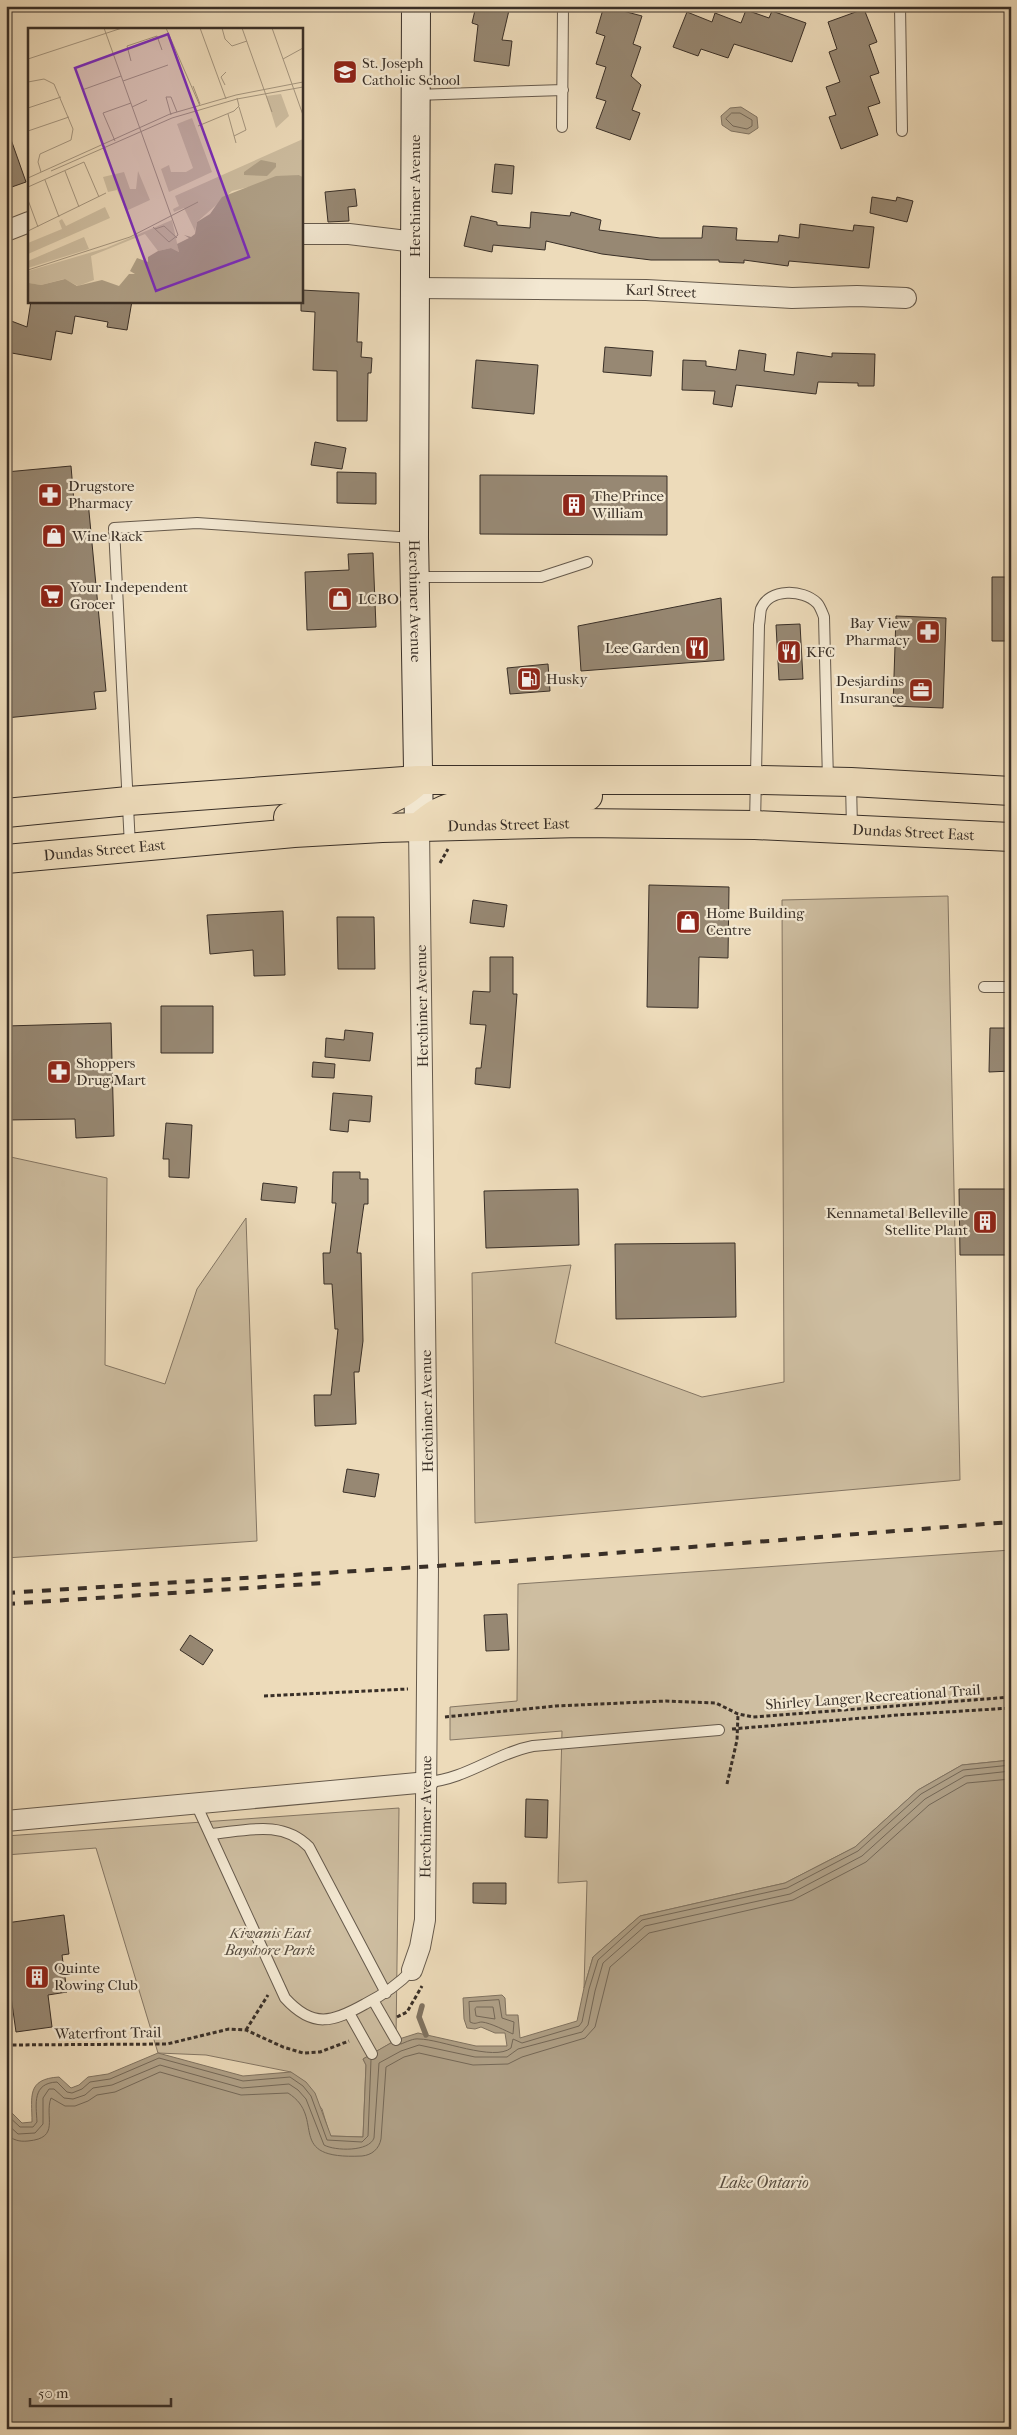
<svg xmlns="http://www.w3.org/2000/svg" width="1017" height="2435" font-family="'IM FELL French Canon',serif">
	<rect width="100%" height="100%" fill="#eddbba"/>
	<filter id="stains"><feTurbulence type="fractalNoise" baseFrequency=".004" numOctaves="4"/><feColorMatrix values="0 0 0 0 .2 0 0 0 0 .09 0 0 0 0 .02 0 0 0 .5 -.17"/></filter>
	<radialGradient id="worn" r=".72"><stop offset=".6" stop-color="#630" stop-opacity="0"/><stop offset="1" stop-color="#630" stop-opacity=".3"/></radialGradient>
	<path fill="#cebea1" stroke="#847664" d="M948,896L960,1480L475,1523L472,1273L571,1265L555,1343L702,1397L784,1382L782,900Z
		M6,1156L107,1178L105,1365L165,1384L197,1289L246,1218L257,1541L6,1558Z
		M1011,1550V1760L962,1765L918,1790L855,1847L785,1883L640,1916L593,1957L584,1988L587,1881L558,1883L562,1731L450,1740V1707L517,1701L518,1584Z
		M399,1808L396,2040L363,2059L366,2065L363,2137L330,2136L322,2109L291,2072L206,2055L158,2053L96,1848L6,1855V1836Z"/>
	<path fill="#b0a188" stroke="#807361" d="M741,107L757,117L758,128L749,134L731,131L722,125L721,116L730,108Z
		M1011,1760V2429H6V2107L22,2123L32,2122C32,2097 26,2079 59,2077L71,2088L79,2085L88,2077L108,2074L158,2053L243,2076L291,2072L306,2082L315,2093L331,2136L363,2137L366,2065L363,2059L396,2040L418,2033L476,2046H507L505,2033H495L481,2027L475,2029L467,2028L464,2019L463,1998L502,1995L505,1998L506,2015H518L520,2038L577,2021L584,1988L593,1957L640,1916L785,1883L855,1847L918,1790L962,1765Z"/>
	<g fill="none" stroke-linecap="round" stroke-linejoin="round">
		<path stroke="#746858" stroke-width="1" d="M732,113H740L752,120V126L747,129L733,126L726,119Z
			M499,2000L502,2018L514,2022L513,2034C506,2031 491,2023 482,2022C477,2022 476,2025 470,2022L469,2002Z
			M477,2007H493L495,2019L476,2016L475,2009Z
			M401,2044C406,2042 414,2038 419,2039C440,2039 494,2062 511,2048L513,2039L522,2043L579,2026L582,2022L589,1989L598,1960L642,1920L787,1888L858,1851L921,1794L963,1770L1011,1765
			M6,2114L20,2127H33L37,2122C36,2104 32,2083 57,2082L67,2092L72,2093L82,2089L90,2082L110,2079L159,2058L243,2081L290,2077L303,2086L311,2096L327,2140L362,2142L368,2136L371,2060
			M6,2123L18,2134L35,2133L43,2124V2098L49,2089H54L64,2098L73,2099L85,2095L93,2088L112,2085L160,2065L242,2088L289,2084L298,2090L306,2099L324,2145C335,2151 369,2152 374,2138L379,2063L401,2051L419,2045L475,2057H507L518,2049L582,2032L588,2025L595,1991L603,1963L645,1926L790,1894L862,1856L925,1799L965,1776L1011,1771
			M6,2134C13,2140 19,2142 28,2141C61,2138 44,2117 51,2098L65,2106H75L88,2101L97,2095L115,2092L160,2072L241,2095L288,2093C328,2118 282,2160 362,2156C372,2155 379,2149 381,2139L386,2067L404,2057L419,2053L473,2065L508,2064L522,2057L585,2038L595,2027L610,1967L649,1933L793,1900L866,1862L929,1805L967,1783L1011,1779"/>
		<path stroke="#807361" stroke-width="5.5" d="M422,2006L419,2017L426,2035"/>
	</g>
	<path fill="#978873" stroke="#392f27" d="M476,6H510L502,40L512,41L509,66L474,61L478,25L472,23Z
		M604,6L642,16L633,44L641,47L631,76L641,85L632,110L640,113L630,140L596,128L606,101L596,98L606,67L596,64L605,36L596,33Z
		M864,9L877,42L869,45L879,73L870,76L880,103L868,107L878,135L841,149L829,117L836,115L826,87L840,82L829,52L837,49L828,22Z
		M746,10L769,18L772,11L806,23L792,62L734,44L728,58L701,49L698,56L673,47L687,12L712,22L715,13L741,23Z
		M6,131H8L26,182L6,189Z
		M495,164L514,166L512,194L492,192Z
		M355,189L357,206L348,207L349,221L328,222L325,192Z
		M872,197L896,201L897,197L913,201L907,222L870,213Z
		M531,212L570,216L571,212L601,220L599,230L660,238H702L703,226L737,228L736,240L778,242L779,235L799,238L800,224L853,231L854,225L874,227L869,268L789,261L788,266L744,260V263L719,262V260H651L602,254L546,241L545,250L493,245L492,252L464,246L471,216L497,222V225L530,228Z
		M301,290L359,293L357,342H362L361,357L372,358L371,373H368L367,421H337V371L313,370L315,312L301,311Z
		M31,301H132L127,330L107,327L108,322L75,316L72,334L56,331L51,360L6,352V319L27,327Z
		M605,347L653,351L651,376L603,372Z
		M739,350L766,354L764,371L794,375L797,352L832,357V353L875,354L874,386H858V383L818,382L816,394L736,385L732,407L713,404L715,391L682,390L683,360L706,361V366L736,370Z
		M476,360L538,365L534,414L472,408Z
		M315,442L346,448L342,469L311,465Z
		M71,466L74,502L88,501L106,691L94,692L96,709L6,718V472Z
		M337,472L376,473V504L337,503Z
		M480,475L667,476V535L480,534Z
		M373,553L376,627L307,630L305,572L349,570L348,554Z
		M992,577H1011V641H992Z
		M721,598L724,660L581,671L578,626Z
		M896,616L946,618L943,708L893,706Z
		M800,624L803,679L779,680L776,625Z
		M548,664L550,691L510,694L507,668Z
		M649,885L729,887L728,958L699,957L698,1008L647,1007Z
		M473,900L507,905L504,927L470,923Z
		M283,911L285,975L254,976L253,950L210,954L207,915Z
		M337,917H374L375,969H338Z
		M490,957H513V994H517L510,1088L475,1084L476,1068H481L486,1025L470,1024L473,991L490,992Z
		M161,1006H213V1053H161Z
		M111,1023L114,1136L76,1138L75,1119L6,1120V1026Z
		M990,1028H1011V1071L989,1072Z
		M345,1030L373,1033L370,1061L325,1057L326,1038L344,1040Z
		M313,1062L335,1064L334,1078L312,1077Z
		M333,1093L372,1096L370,1122L349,1120L348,1132L330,1130Z
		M166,1123L192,1125L189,1178L169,1177V1159H163Z
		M333,1172H360V1179H368V1204H364L357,1253H361L363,1341L359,1372H354L356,1424L315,1426L314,1395H331L338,1329H335L332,1284H324L323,1253H330L336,1203H332Z
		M263,1183L297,1187L295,1203L261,1200Z
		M578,1189L579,1245L486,1248L484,1191Z
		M959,1189H1011V1255H960Z
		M735,1243L736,1317L616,1319L615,1244Z
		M347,1469L379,1474L375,1497L343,1492Z
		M507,1614L509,1650L486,1651L484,1615Z
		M190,1635L213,1650L203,1665L180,1650Z
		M526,1799L548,1800L547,1838L525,1837Z
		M473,1883H506V1904L473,1903Z
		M64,1915L69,1954L62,1955L67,1992L48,1995L52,2027L16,2032L6,1961V1923Z"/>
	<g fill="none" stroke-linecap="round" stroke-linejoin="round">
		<defs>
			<path id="lane" d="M900,6L902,131
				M416,95L563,90
				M562,127L563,6
				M416,577H541L587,562
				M851,783L852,829
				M755,824L759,625C760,620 760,613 761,609C769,588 803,589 817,603C820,606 822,612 824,617L828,781
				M130,846L114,528L197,523L413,538
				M984,987H1011
				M428,1782C466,1779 496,1753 533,1746L719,1730
				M196,1804L285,1998C313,2029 333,2022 365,2004C383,1995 398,1985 412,1970
				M210,1834C245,1831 282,1819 309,1847L386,1993
				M373,2000L396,2040
				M349,2013L372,2054"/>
			<g id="street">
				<path d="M6,231L29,222"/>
				<path d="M301,234H349L415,242"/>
				<path id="s1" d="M415,288L646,290L792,298L857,296L906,298"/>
				<path d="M6,1821L428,1782"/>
				<path id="s2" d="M412,1970L420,1947L425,1920L428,1566L419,827"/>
			</g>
			<g id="secondary">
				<path id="s3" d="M416,6L414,538L419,827"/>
			</g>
			<g id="primary">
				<path d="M6,813L128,801L418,780H757L851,782L1011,791"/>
				<path d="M288,817C332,811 384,814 417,781"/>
				<path d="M419,827C432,815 443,808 461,805L588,796"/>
				<path id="s4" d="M6,859L294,833L382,828L581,823L755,825L1011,837"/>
			</g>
		</defs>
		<use href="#lane" stroke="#665a4c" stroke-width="12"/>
		<use href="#street" stroke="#665a4c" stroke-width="22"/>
		<use href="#secondary" stroke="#392f27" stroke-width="30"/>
		<use href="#primary" stroke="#392f27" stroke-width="30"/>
		<path stroke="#392f27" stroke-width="3" stroke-dasharray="4 2.5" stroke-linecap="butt" d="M440,863L448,849
			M264,1696L408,1689
			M445,1717L556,1706L666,1701L716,1703L738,1714L753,1717L1011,1697
			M732,1729L898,1715L1011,1708
			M727,1784L737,1740L738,1714
			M397,2017L407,2012L422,1986
			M246,2030L268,1995
			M6,2045L167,2044L229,2029L246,2030L283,2047L303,2053L320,2052L349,2041"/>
		<use href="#lane" stroke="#f3e8d2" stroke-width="10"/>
		<use href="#street" stroke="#f3e8d2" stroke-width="20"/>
		<use href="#secondary" stroke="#f3e8d2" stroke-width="28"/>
		<use href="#primary" stroke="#eddbba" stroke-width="28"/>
		<path stroke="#392f27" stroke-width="4" stroke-dasharray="9 9" stroke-linecap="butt" d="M6,1593L499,1562L1011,1522
			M6,1604L324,1583"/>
	</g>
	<defs>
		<symbol id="school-square" viewBox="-11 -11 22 22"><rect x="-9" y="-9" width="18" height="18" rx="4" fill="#8f2418" stroke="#f3e8d2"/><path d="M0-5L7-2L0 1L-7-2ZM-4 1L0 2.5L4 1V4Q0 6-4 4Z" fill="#fff"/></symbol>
		<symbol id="pharmacy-square" viewBox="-11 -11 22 22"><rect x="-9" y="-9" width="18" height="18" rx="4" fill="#8f2418" stroke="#f3e8d2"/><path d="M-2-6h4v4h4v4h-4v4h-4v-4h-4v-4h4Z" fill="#fff"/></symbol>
		<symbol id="building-square" viewBox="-11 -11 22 22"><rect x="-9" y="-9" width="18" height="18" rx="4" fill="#8f2418" stroke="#f3e8d2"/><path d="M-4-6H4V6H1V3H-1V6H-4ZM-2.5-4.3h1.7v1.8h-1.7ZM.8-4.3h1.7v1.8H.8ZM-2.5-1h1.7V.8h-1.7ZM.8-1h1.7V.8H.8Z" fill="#fff"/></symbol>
		<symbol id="shop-square" viewBox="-11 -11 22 22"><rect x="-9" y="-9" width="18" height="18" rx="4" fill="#8f2418" stroke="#f3e8d2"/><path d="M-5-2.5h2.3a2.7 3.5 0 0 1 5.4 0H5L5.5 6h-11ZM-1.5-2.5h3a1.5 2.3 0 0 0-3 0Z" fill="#fff"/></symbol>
		<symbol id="supermarket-square" viewBox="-11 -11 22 22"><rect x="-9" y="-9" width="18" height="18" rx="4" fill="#8f2418" stroke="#f3e8d2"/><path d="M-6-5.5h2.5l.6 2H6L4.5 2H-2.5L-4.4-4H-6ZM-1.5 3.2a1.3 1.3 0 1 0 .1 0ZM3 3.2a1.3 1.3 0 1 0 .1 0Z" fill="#fff"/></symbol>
		<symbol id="restaurant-square" viewBox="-11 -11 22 22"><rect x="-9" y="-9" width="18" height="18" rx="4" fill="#8f2418" stroke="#f3e8d2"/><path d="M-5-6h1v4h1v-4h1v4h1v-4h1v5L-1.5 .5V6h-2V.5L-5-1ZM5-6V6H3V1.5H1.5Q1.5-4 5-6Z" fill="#fff"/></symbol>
		<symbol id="fuel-square" viewBox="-11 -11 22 22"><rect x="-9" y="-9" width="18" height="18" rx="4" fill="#8f2418" stroke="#f3e8d2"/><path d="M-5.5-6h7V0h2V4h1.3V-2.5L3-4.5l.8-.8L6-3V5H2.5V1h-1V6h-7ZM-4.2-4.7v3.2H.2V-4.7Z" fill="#fff"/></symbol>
		<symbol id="office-square" viewBox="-11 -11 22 22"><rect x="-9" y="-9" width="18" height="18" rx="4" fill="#8f2418" stroke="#f3e8d2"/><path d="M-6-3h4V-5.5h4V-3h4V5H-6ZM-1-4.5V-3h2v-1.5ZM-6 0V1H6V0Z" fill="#fff"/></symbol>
	</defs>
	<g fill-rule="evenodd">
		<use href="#school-square" x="331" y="58" width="28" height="28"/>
		<use href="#pharmacy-square" x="36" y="481" width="28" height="28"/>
		<use href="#building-square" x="560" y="491" width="28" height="28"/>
		<use href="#shop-square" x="40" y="522" width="28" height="28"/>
		<use href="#supermarket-square" x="38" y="582" width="28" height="28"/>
		<use href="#shop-square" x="326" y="585" width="28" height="28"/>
		<use href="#pharmacy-square" x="914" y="618" width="28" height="28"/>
		<use href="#restaurant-square" x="683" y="634" width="28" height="28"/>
		<use href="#restaurant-square" x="775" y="638" width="28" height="28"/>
		<use href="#fuel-square" x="515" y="665" width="28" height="28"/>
		<use href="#office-square" x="907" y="676" width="28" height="28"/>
		<use href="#shop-square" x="674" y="908" width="28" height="28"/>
		<use href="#pharmacy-square" x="45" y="1058" width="28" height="28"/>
		<use href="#building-square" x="971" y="1208" width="28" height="28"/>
		<use href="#building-square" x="23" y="1963" width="28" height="28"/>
	</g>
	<g text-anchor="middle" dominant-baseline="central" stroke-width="4.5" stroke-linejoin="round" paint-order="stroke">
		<g font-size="15" fill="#392f27" stroke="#f3e8d2" text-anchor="start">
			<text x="362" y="63">St. Joseph<tspan x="362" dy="17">Catholic School</tspan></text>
			<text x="68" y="486">Drugstore<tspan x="68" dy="17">Pharmacy</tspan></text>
			<text x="592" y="496">The Prince<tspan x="592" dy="17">William</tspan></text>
			<text x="72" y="536">Wine Rack</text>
			<text x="70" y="587">Your Independent<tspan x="70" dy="17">Grocer</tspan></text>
			<text x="358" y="599">LCBO</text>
			<text x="910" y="623" text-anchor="end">Bay View<tspan x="910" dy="17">Pharmacy</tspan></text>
			<text x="680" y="648" text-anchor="end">Lee Garden</text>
			<text x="806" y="652">KFC</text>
			<text x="546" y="679">Husky</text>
			<text x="904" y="681" text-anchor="end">Desjardins<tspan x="904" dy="17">Insurance</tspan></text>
			<text x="706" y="913">Home Building<tspan x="706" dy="17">Centre</tspan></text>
			<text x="76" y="1063">Shoppers<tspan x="76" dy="17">Drug Mart</tspan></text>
			<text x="968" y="1213" text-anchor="end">Kennametal Belleville<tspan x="968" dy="17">Stellite Plant</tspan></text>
			<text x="54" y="1968">Quinte<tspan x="54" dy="17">Rowing Club</tspan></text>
		</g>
		<g font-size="15" fill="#392f27" stroke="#f3e8d2">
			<text transform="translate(415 196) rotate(-90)">Herchimer Avenue</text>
			<text stroke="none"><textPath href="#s1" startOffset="246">Karl Street</textPath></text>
			<text stroke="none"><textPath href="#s3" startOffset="595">Herchimer Avenue</textPath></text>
			<text stroke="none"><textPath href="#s4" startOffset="504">Dundas Street East</textPath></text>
			<text stroke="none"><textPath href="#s4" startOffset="909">Dundas Street East</textPath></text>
			<text stroke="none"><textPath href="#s4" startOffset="99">Dundas Street East</textPath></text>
			<text transform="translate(422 1006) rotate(-91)">Herchimer Avenue</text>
			<text transform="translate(427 1411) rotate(-91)">Herchimer Avenue</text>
			<text transform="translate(873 1697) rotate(-4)">Shirley Langer Recreational Trail</text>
			<text stroke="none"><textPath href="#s2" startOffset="155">Herchimer Avenue</textPath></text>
			<text transform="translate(108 2033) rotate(-1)">Waterfront Trail</text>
		</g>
		<g font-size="15" font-style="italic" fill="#574c3f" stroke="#f3e8d2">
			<text x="270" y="1933">Kiwanis East<tspan x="270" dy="17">Bayshore Park</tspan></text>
		</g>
		<g font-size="16" font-style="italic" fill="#574c3f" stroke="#f3e8d2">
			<text x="764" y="2182">Lake Ontario</text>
		</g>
	</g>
	<g transform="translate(28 28)">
		<rect width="275" height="275" fill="#eddbba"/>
		<path d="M253,66L261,88L248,100L238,68ZM164,90L184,144L141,164L133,141L141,137L143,144H158L165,140L149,96ZM275,111V149L271,147L204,163L169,194L167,203L156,180L146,184L145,181L151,178L147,168ZM110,143L122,172L98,183L89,162L80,164L75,149L96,144L102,161H108ZM77,179L82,190L0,226V215L34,201L31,193L34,191L38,198ZM144,192L151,224L143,220L130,223L117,206L63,228L66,252L50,258L36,251L13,257L0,255V243L78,220ZM56,209L61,221L0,240V233Z" fill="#cebea1"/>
		<path d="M233,132L248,135V139L239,148L216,147V144ZM271,147L275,149V275H0L1,255L13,257L37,251L49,258L74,252L91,258L101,246H107L102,243L109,230L120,234V229L130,223L143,220L151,224L149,216L161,210L156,207L163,209L167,206L169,194L182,186L194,169L248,148Z" fill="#b0a188"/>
		<path fill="none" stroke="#a5967f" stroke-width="1" d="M76,0L150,207L141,214L125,199M138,0L172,78M172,0L198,71M194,0L197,11L204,18L219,13M214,0L244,84M244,0L275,87M0,31L94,0M255,31L275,20M103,33L99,18L129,8L134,22M95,53L140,37M0,54L16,51L26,56L45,101L43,112L12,126L10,134L13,144M197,57L193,49L198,44M165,58L172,76M54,62L93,48M104,79L119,72M0,80L33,69M200,86L208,115M143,87L138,69H143L149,84M170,98L206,83L211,78L209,70M0,103L41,89M206,108L218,102L211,79M87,113L75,85L103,75M23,143L144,90L209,71L275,59M37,143L51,179M0,150L142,86L208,67L275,54M17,152L31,189M0,159L56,134L71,169M0,172L10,199M127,201L136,198L149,210M0,203L78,165M0,242L102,209L170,174"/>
		<path fill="#7b2cbf" fill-opacity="0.15" stroke="#7b2cbf" stroke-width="2.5" d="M140,6L221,229L128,263L47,40Z"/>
		<rect width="275" height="275" fill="none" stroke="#392f27" stroke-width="2.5"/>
	</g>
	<rect width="1017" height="2435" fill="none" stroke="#eddbba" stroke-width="25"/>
	<rect x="8" y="8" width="1002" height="2420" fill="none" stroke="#392f27" stroke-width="2.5"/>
	<rect x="12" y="12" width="992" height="2410" fill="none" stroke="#392f27"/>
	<path d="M30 2398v8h141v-8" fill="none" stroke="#392f27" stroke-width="2.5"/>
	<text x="38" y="2398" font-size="15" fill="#392f27" stroke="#f3e8d2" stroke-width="4" paint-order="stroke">50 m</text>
	<rect width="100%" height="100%" filter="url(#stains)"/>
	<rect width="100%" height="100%" fill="url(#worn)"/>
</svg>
